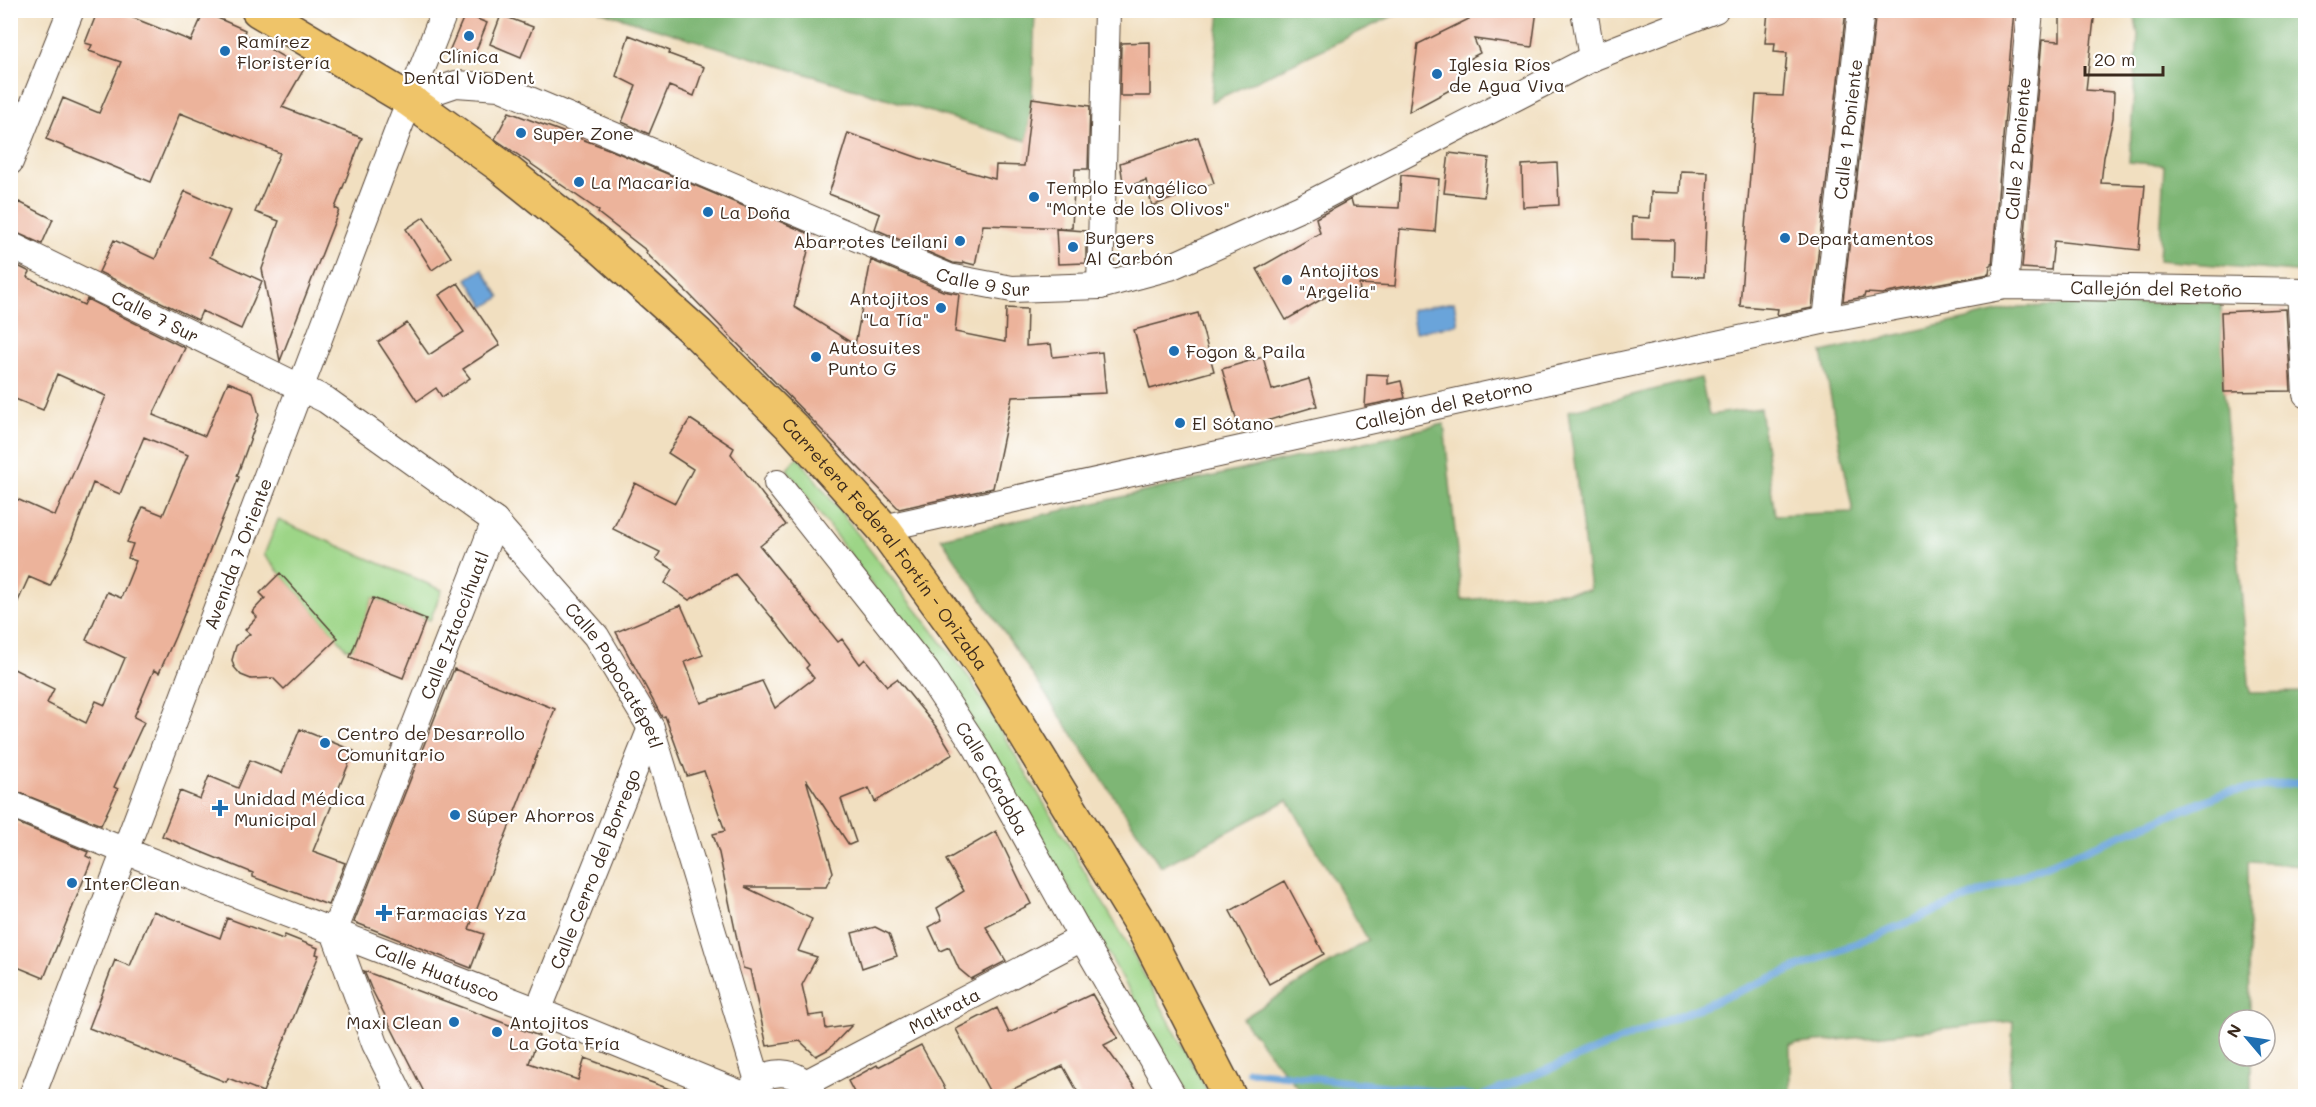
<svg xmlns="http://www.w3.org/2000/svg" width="2316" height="1107" font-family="Mali,sans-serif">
	<rect width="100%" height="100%" fill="#fff"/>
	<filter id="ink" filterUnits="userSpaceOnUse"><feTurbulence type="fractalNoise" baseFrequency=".0167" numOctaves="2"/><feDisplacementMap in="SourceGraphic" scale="12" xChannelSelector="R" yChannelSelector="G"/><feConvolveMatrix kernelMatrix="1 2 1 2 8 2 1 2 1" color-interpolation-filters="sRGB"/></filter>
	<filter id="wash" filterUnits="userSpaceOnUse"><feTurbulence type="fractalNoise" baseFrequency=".008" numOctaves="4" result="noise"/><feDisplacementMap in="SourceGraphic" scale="24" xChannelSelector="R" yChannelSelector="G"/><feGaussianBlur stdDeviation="1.35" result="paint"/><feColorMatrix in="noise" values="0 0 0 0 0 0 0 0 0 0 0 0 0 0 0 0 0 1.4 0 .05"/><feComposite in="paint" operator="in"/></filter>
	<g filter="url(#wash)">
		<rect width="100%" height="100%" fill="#f1dfc0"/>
		<path fill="#9dd587" stroke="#6c8052" stroke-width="1.5" d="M798,457L970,679L1124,938L1210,1096H1189L1105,948L951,693L787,469Z
			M278,520L442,590L430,620L373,598L354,648L347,649L264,555Z"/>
		<path fill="#7eb674" stroke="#5c7049" stroke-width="1.5" d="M599,11H1035L1032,98L1027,141Z
			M1220,11L1221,10L1403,11L1211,102Z
			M2134,11H2305V273L2159,260L2164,165L2129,162L2138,35Z
			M2221,301L2224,392L2250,693L2306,692L2305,865L2248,862L2250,1020H2229V1056H2251V1096H2009L2013,1021L1790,1045V1096H1304L1242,1019L1368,940L1288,800L1161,867L941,538L1444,424L1462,600L1590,590L1568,411L1701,378L1709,415L1760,408L1775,515L1853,512L1822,352L2020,307Z"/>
		<path fill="#6ba4da" stroke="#53677c" stroke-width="1.5" d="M482,269L500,297L485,307L467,279Z
			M1454,302L1458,324L1415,332L1411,310Z"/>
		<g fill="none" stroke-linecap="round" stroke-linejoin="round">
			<path stroke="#6ba4da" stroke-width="8" d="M1249,1071L1472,1096
				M1483,1096L2224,793L2306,781"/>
		</g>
		<g id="blocks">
			<path fill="#ecb39b" d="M98,10H128L126,15L191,41L204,12L245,30L244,34L304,69L282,107L362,138L335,208L339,210L280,361L262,269L279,221L255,212L280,153L180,113L151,182L46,139L63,98L99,113L121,62L89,51L92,45L85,43Z
				M1487,10H1537L1532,47L1474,39L1480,53L1461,63L1459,85L1409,112L1418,44Z
				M1785,10H1846L1812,308L1777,315L1778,309L1740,306L1756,95L1783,96L1787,53L1774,52L1775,43H1765L1768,11Z
				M1876,10H2014L1992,265H1990L1989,274L1882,294L1865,293L1864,297L1843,301Z
				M2060,10H2095L2086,90L2114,92L2113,118L2104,157L2101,183L2145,185L2139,250L2054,241L2051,270L2022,268L2042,40L2060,41Z
				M465,14L487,23L473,58L450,49Z
				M501,15L533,27L521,57L490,44Z
				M629,35L670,51L669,54L704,67L694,96L669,86L649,134L622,122L636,86L616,76Z
				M1150,42V96H1120L1121,43Z
				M1032,98L1090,106L1088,169H1075L1072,228L983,225L975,265L963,262V264L953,263L875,229L880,214L829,194L848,133L919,158L995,179L996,165L1024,166Z
				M509,112L611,150L812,235L794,307L855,345L871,260L943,291L959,294L955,332L1005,342L1006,308L1027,309L1026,346L1051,344L1053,357L1102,352L1106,393L1012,397L993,488L899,509L689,294L646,253L647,251L598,213L599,211L495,139Z
				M1198,137L1214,183L1152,206L1146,180L1124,188L1120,163Z
				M1449,153L1489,158L1484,197L1444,193Z
				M1557,163L1559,205L1523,207L1522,165Z
				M1681,171L1708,172L1704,277L1673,276L1674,240L1632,239V217L1650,218L1651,192L1680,193Z
				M1401,175L1439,179L1435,232L1400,229L1395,286L1359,284L1360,291L1334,292L1286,320L1257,269L1320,233L1316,218L1351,199L1353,206L1399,208Z
				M185,191L230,211L210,257L262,281L241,329L202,311L198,320L99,272L114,240L155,259Z
				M19,202L53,219L42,244L10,230V220Z
				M424,217L451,257L432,270L406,229Z
				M1056,229L1086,231V263L1058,264Z
				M10,262L30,272L27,277L84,305L87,299L185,348L153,415L205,436L228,382L253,392L259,415L237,476L239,477L175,637L159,673L154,670L134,717L144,722L114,787L118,789L101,825L10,789V667L54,689L47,703L86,723L96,701L105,705L125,658L86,640L107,592L121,598L136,561L128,558L133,544L127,542L143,507L163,515L188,455L144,437L120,494L93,483L70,544L50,586L29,577L10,619V496L55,516L106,396L57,374L43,410L10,397Z
				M458,283L500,345L463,369L470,378L442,397L436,388L417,401L378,342L407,323L429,355L464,332L439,295Z
				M2286,309L2291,391L2224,392L2221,312Z
				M1198,313L1214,371L1150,389L1134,330Z
				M1263,357L1272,390L1309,379L1317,406L1239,429L1222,369Z
				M1367,374L1388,375V384L1401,381L1405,398L1365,406Z
				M690,419L734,448L731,454L786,525L760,546L838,642L842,639L860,664L865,659L887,686L897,679L937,728L953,754L875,802L869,788L841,799L856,842L849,845L806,779L833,872L826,887H745L812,919L798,951L817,957L802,985L809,1016L824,1014L826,1029L852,1025L829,1049L816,1056L800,1041L767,1046L750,970L743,968L719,853L713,834L725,831L704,771L687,776L665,716L662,717L616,632L681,605L703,655L685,662L701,703L762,681L775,708L814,678L806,668L809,665L773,619L735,574L689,600L665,583L673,569L656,559L660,552L613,529L635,483L675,503L693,469L668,453Z
				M280,573L338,638L284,689L273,678L251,679L241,675L234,667L232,660L236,646L250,634L245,630L257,617L252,612L265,598L260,593Z
				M373,598L426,619L403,678L350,657Z
				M454,669L555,709L469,929L484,934L471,968L354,922Z
				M300,729L354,751L313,851L345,863L328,905L253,877V873L162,836L180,791L200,799L209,776L238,788L250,760L282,773Z
				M10,820L88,852L86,856L92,859L44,978L10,964Z
				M996,831L1031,904L986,927L1006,961L971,979L959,969L949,947L940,951L929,927L942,920L937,908L964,891L946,860Z
				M1285,881L1324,954L1269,984L1230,911Z
				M153,911L220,938L227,918L283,939L285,935L318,948L316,954L319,955L263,1092L228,1078L226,1082L89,1028L115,960L130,966Z
				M875,927L889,934L897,956L862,968L852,933Z
				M364,971L539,1036L529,1063L578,1080L585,1058L683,1094L682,1096H426L371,988Z
				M1092,994L1118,1038L1104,1045L1141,1096H1080L1063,1066L998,1096H992L956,1029L997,1008L1009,1033Z
				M921,1045L949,1096H856L848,1081L877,1065L878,1067Z"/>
		</g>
	</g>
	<g filter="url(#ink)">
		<use href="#blocks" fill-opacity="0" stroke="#564536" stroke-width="1.5"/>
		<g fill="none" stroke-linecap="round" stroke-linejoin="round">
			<defs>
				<g id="street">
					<path d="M1584,10L1592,58"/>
					<path id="s1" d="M409,100L456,84L499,87L949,277L1012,289L1100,286L1170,267L1301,208L1592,58L1715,10"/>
					<path d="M10,162L71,10"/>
					<path id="s2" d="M10,245L326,400L495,521L596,636L651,728L758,1081"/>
					<path d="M1100,286L1107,10"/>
					<path id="s3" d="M2005,286L2030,10"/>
					<path d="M2300,291L2306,394"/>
					<path id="s4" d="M1826,320L1861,10"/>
					<path id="s5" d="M777,483L926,671L976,747L1082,938L1173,1096"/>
					<path id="s6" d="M883,528L1826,320L2005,286L2306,291"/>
					<path id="s7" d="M10,804L125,851L538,1011L746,1096"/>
					<path id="s8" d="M538,1011L651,728"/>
					<path id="s9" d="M806,1083L1082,938"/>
					<path d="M749,1094C761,1065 803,1067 813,1096"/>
					<path id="s10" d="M32,1096L398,130L445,10"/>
					<path id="s11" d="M401,1096L375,1044L334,932L495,521"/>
				</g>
				<g id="primary">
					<path id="s12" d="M258,10L409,100L498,164L601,247L698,334L794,429L883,528L985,669L1144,930L1229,1096"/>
				</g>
			</defs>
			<use href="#street" stroke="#564536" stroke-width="28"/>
			<use href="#primary" stroke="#564536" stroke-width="36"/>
			<use href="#street" stroke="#fff" stroke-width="26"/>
			<use href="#primary" stroke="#efc469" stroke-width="33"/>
		</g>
	</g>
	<g fill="#1f6fb2" stroke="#fff" stroke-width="2">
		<circle cx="469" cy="36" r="6"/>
		<circle cx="225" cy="51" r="6"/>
		<circle cx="1437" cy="74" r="6"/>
		<circle cx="521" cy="133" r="6"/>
		<circle cx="579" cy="182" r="6"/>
		<circle cx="1034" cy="197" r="6"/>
		<circle cx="708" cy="212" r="6"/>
		<circle cx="1785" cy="238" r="6"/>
		<circle cx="960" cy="241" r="6"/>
		<circle cx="1073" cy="247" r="6"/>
		<circle cx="1287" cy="280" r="6"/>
		<circle cx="941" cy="308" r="6"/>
		<circle cx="1174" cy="351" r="6"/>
		<circle cx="816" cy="357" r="6"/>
		<circle cx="1180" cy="423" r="6"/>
		<circle cx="325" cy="743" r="6"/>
		<path d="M217 799h6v6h6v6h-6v6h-6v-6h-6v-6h6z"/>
		<circle cx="455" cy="815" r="6"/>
		<circle cx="72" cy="883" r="6"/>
		<path d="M381 904h6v6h6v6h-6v6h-6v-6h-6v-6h6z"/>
		<circle cx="454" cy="1022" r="6"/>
		<circle cx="497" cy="1032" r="6"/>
	</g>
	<g text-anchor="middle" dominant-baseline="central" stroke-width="4.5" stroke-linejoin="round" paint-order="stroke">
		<g font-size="18" fill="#3b2a1e" stroke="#fff" text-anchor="start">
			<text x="237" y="41">Ramírez<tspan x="237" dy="21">Floristería</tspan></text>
			<text x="469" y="56" text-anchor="middle">Clínica<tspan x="469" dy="21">Dental VioDent</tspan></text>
			<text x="1449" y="64">Iglesia Ríos<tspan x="1449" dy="21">de Agua Viva</tspan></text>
			<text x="533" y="133">Super Zone</text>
			<text x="591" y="182">La Macaria</text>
			<text x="1046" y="187">Templo Evangélico<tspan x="1046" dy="21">"Monte de los Olivos"</tspan></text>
			<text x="720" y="212">La Doña</text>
			<text x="1085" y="237">Burgers<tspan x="1085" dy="21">Al Carbón</tspan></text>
			<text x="1797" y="238">Departamentos</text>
			<text x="948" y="241" text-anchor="end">Abarrotes Leilani</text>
			<text x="1299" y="270">Antojitos<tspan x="1299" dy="21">"Argelia"</tspan></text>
			<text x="929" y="298" text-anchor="end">Antojitos<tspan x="929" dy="21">"La Tía"</tspan></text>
			<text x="828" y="347">Autosuites<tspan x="828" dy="21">Punto G</tspan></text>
			<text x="1186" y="351">Fogon &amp; Paila</text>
			<text x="1192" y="423">El Sótano</text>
			<text x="337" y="733">Centro de Desarrollo<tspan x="337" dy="21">Comunitario</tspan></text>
			<text x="234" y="798">Unidad Médica<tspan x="234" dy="21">Municipal</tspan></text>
			<text x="467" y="815">Súper Ahorros</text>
			<text x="84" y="883">InterClean</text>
			<text x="396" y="913">Farmacias Yza</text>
			<text x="442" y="1022" text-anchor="end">Maxi Clean</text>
			<text x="509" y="1022">Antojitos<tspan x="509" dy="21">La Gota Fría</tspan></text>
		</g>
		<g font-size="18" fill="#3b2a1e" stroke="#fff">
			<text stroke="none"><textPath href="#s4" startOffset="192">Calle 1 Poniente</textPath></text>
			<text stroke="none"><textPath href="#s3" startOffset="138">Calle 2 Poniente</textPath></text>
			<text stroke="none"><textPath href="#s1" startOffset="616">Calle 9 Sur</textPath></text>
			<text stroke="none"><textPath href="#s6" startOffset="1299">Callejón del Retoño</textPath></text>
			<text stroke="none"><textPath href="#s2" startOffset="162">Calle 7 Sur</textPath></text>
			<text stroke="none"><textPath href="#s6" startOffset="574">Callejón del Retorno</textPath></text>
			<text stroke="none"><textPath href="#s12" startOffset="830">Carretera Federal Fortín - Orizaba</textPath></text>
			<text stroke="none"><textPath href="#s10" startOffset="580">Avenida 7 Oriente</textPath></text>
			<text stroke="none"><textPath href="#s11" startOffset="507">Calle Iztaccíhuatl</textPath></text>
			<text stroke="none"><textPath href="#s2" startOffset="756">Calle Popocatépetl</textPath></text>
			<text stroke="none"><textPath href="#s5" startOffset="366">Calle Córdoba</textPath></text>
			<text stroke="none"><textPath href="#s8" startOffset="153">Calle Cerro del Borrego</textPath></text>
			<text stroke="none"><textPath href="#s7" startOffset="459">Calle Huatusco</textPath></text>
			<text stroke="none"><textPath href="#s9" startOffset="156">Maltrata</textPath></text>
		</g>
	</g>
	<rect width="2316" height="1107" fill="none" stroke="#fff" stroke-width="36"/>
	<g transform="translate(2247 1038) rotate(299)"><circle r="28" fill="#ffffff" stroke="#b1aaa5" stroke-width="1.5"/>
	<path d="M0-4.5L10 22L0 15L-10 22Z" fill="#1f6fb2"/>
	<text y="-9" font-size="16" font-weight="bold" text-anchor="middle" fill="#3b2a1e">N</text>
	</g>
	<path d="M2085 66v9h78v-9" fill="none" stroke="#3b2a1e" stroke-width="3"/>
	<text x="2094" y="66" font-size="18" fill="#3b2a1e" stroke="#ffffff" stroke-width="4.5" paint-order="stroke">20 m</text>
</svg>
